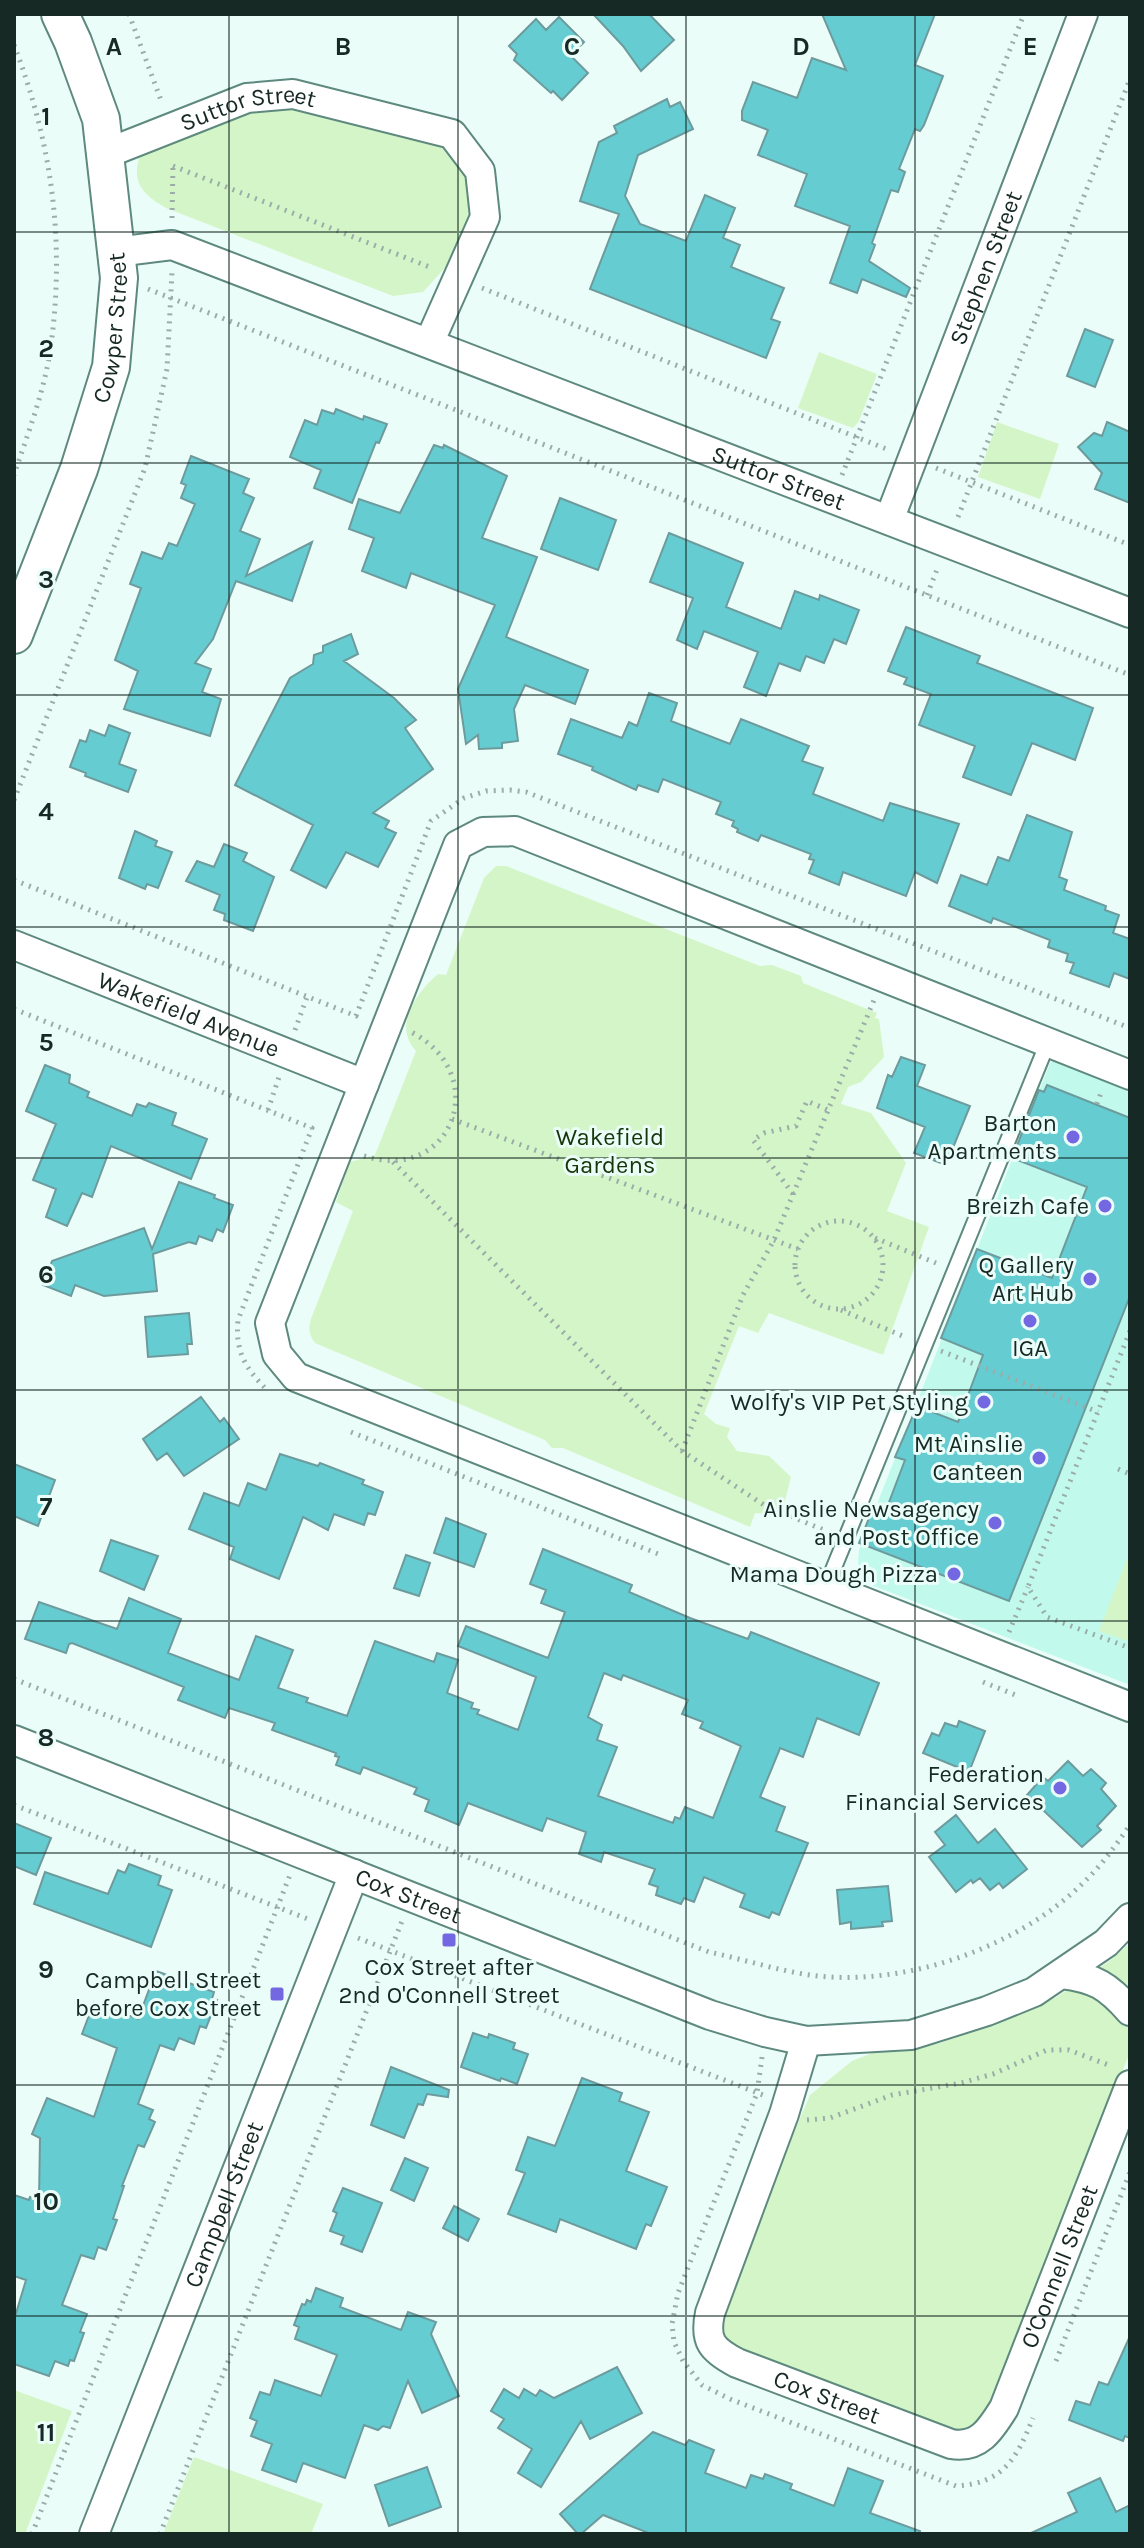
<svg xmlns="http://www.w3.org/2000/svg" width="1144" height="2548" font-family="Karla,sans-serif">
	<rect width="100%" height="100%" fill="#ebfdf8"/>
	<path fill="#c1faec" d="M1058,1059L1130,1079V1685L874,1586L865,1579L858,1563L859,1550L1050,1063Z"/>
	<path fill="#d4f5c7" d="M294,99L452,137L477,173L474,208L450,262L423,292L393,296L166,208C142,194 130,181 141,153L247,102Z
		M819,352L877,374L859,421L853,428L798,408Z
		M997,422L1059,444L1040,499L978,477Z
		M496,866H506L760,966L772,965L801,976L803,983L877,1013L875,1018L879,1019L884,1057L861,1082L848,1087L841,1104L871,1113L906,1163L887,1211L929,1227L883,1355L769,1313L758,1333L739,1326L704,1414L716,1424L730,1428L727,1437L737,1451L769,1456L791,1477L784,1505L769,1514L755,1513L750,1527L563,1448H552L545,1440L315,1343C309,1335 308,1329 311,1319L353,1211L336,1202L350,1162L375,1155L416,1051C392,1025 417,992 438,974L446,975L484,878Z
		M1130,1551V1642L1099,1631Z
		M1130,1943L1128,2057L992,2404C979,2422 969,2433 945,2429L745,2353C732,2344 724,2340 723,2324L753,2228L810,2095L852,2061L880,2050L941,2043L1057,1997L1111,1960Z
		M14,2390L72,2411L25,2534L14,2532Z
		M194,2457L323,2504L311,2534H163Z"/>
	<path fill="#65cdd2" stroke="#6d9b9d" stroke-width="2" fill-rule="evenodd" d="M593,14H649L674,40L641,71L623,46Z
		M822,14H935L915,65L943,76L924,125L920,131L915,129L899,169L905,172L898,192L891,190L872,243L875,245L869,261L910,288L906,297L862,279L857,293L830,283L850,226L795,206L807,174L758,155L768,130L742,120V111L753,82L797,98L812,58L846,70Z
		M559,17L584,42L571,56L588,73L562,100L553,91L551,93L514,60L517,54L509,46L536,19L546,30Z
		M667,99L670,107L680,102L693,129L638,155L625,196L640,224L686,241L705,195L735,208L723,238L740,245L731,267L784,288L771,319L780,322L766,358L590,289L619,214L580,201L599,142L617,133L614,126Z
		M1085,329L1113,340L1095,387L1067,376Z
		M336,409L363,420L364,416L387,424L379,443L376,442L352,503L314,488L321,470L290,457L305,420L317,425L322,410L334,414Z
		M1107,422L1130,432V503L1095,489L1102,473L1078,447L1094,433L1102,436Z
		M434,445L443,448L444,445L507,476L482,538L537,557L506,637L588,670L575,704L525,685L514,709L518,741L502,743V748L479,749L478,735L466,744L458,689L495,605L411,573L406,588L362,571L374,538L349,529L359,499L400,513Z
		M191,456L249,479L243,493L254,498L240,531L260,539L246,576L312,542L292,601L236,581L213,639L195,663L211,669L202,692L221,699L210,736L124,709L138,671L115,660L141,588L130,584L142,552L162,559L169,543L177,546L195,504L181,498L186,485L181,483Z
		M560,498L616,520L598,570L541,549Z
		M669,533L743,563L726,607L781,629L795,591L819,600L820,595L859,610L846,644L834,639L824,663L806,656L800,671L779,663L766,696L744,687L758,652L704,631L697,649L677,640L693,598L650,582Z
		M906,627L980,656L977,663L1093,708L1075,760L1032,743L1011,795L963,777L975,746L919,725L931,694L904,684L907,678L888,671Z
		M351,634L358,654L344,661L394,698L416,720L405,728L433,769L373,813L389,821L385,828L396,833L378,867L346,852L326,888L291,870L313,825L235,785L290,678L313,664L314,655L323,652V646Z
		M649,693L677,703L671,721L730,744L741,719L809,746L802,761L823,768L813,794L883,821L890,803L959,824L937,883L915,872L906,896L843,872L839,885L809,873L814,860L809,859L811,854L761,835L758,841L737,832L738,829L732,826L734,821L716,814L721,802L663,779L658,792L638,785L636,790L592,770L593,767L558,754L571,719L622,738L629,722L637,726Z
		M109,725L130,733L119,764L136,770L128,792L85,776L86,773L70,767L80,740L86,742L90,730L105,736Z
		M1027,815L1072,832L1059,877L1067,880L1064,890L1106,906L1105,910L1119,915L1113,933L1130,939V979L1114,973L1109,987L1070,973L1074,963L1066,961L1068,954L1048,947L1050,940L993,918L991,923L949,906L961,875L987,885L998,857L1009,861Z
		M135,831L157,841L155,846L172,852L158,888L147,884L145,889L119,878Z
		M224,844L247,853L243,861L274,877L253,931L224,920L225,914L214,910L220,895L186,881L197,861L214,867Z
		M901,1057L925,1065L917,1086L970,1106L946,1165L914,1153L925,1127L877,1108L888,1075L892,1077Z
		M45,1065L70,1075L69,1083L89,1092L87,1097L132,1116L137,1104L146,1107L149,1103L176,1113L172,1125L207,1139L191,1179L111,1146L92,1197L82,1193L67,1226L46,1217L56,1189L33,1180L56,1124L26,1111Z
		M1047,1085L1130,1118V1296L1009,1601L859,1543L871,1513L883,1518L905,1460L895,1457L917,1406L958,1422L983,1355L941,1338L977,1249L1052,1278L1087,1187L1012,1158L1039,1090L1044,1092Z
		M179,1182L215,1195L214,1198L233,1205L223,1232L217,1229L212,1241L199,1236L196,1244L189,1242L153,1254L157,1291L104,1296L75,1285L71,1296L43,1285L52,1261L144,1228L152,1249Z
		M189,1313L192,1344H187L188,1354L148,1357L145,1317Z
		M201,1397L220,1422L224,1418L239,1439L184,1476L167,1453L157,1460L143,1439Z
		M280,1454L318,1466L320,1463L364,1480L362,1484L383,1492L375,1515L368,1513L364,1525L334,1514L328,1530L303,1517L279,1579L230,1559L234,1547L189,1529L204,1493L239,1506L248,1483L266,1490Z
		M14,1464L55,1480L38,1526L14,1516Z
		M446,1518L486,1534L474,1567L434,1553Z
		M111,1540L158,1556L144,1590L100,1571Z
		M543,1549L632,1585L629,1592L690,1618L748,1639L751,1632L879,1683L859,1735L817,1718L803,1757L780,1748L779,1751L760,1797L785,1807L776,1831L808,1843L779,1915L772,1912L769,1918L740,1907L745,1894L704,1877L694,1902L684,1898L681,1904L656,1895L658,1887L649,1884L655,1869L604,1852L601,1862L579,1854L586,1832L547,1818L542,1831L468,1803L459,1825L425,1811L429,1800L414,1794L417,1788L363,1767L360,1774L336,1765L339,1757L335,1756L336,1753L272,1730L275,1723L229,1708L225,1718L178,1700L184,1687L131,1666L72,1643L69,1644L66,1653L25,1639L39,1602L117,1629L129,1598L181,1619L168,1653L239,1680L256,1636L293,1650L278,1688L308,1698L306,1702L347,1716L375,1641L434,1662L437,1653L458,1660L447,1693L473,1703L471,1708L479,1710L477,1714L518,1730L536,1677L458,1646L466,1626L548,1658L565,1612L541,1603L546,1590L530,1584ZM604,1673L621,1680L623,1675L688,1700L682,1714L703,1722L700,1728L741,1746L713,1818L685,1807L680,1819L675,1817L673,1823L598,1796L617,1747L597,1740L602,1725L588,1717Z
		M406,1555L430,1563L419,1596L394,1588Z
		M959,1721L985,1731L969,1772L923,1753L932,1733L939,1736L945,1723L957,1727Z
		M1068,1761L1083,1776L1091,1769L1106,1783L1101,1789L1116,1806L1097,1826L1101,1830L1082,1847L1027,1795L1043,1777L1048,1781Z
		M956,1815L978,1843L995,1829L1027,1869L1003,1888L999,1883L990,1890L980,1878L973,1883L971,1880L956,1892L929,1857L945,1845L935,1832Z
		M14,1823L51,1838L36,1875L14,1866Z
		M129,1864L161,1876L158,1885L172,1890L151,1947L34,1904L45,1872L108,1894L118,1870L125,1873Z
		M888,1886L892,1921L882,1922L883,1926L851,1929V1922L840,1924L837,1890Z
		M156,1971L214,1992L212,1999L217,2000L206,2028L200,2026L194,2044L179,2038L174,2050L160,2045L138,2104L153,2110L149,2119L155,2122L144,2147L138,2145L122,2186H124L113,2219L117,2220L106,2250L98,2247L94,2259L81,2255L62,2305L87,2314L80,2332L84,2333L74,2361L70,2360L68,2366L55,2361L49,2376L14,2364V2320L26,2280L14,2276V2195L29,2200L30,2197L39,2200L40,2138L32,2134L47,2098L94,2117L117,2048L82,2034L94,2002L138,2019Z
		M473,2033L488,2038L489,2034L515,2043L513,2049L528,2054L517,2084L501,2078L500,2081L461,2067Z
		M391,2067L449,2090L448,2097L427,2094L423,2105L418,2104L404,2138L371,2125Z
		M582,2078L622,2093L619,2101L649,2112L626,2171L667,2187L651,2226L646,2224L636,2249L560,2219L556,2232L508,2214L525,2173L516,2170L528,2137L555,2146Z
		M405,2158L428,2168L414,2201L391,2190Z
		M343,2188L382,2203L362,2252L341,2244L344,2236L330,2231L337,2213L333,2211Z
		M454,2206L479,2219L468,2241L443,2228Z
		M316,2288L343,2298L340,2307L401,2330L408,2312L436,2322L431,2334L459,2396L422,2413L408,2381L390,2428L383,2426L378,2430L364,2425L345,2478L303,2463L296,2482L262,2470L272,2444L251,2436L257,2421L250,2418L260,2392L270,2395L275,2380L321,2396L337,2355L295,2339L299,2327L294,2325L302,2304L305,2305L307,2300L311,2302Z
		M1130,2336V2438L1125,2436L1123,2441L1069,2420L1076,2401L1090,2405L1099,2382L1108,2385Z
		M617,2367L642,2413L590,2439L581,2421L541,2487L518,2473L532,2449L498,2428L504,2419L491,2411L504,2389L519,2398L524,2389L536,2396L540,2390L554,2398Z
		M653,2432L685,2445L689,2440L714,2450L705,2473L746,2488L751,2475L763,2479L765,2474L792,2484L790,2489L834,2506L848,2468L883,2481L870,2513L920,2531L919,2534H651L603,2515L581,2534H578L560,2514Z
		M427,2467L441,2507L389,2526L375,2485Z
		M1100,2478L1116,2512L1130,2505V2534H1029L1077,2512L1068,2493Z"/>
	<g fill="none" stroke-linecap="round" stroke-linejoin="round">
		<defs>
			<path id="service" d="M826,1587L1048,1042"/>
			<g id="minor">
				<path id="s1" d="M105,154L247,98L293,94L452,134L480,171L485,217L429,343"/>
				<path id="s2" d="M116,252L172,245L1130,613"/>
				<path id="s3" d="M889,520L1083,14"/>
				<path id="s4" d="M14,945L364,1084"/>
				<path d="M1130,1075L515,831L483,832L458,845L270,1323L277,1354L296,1377L1130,1707"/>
				<path id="s5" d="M14,1740L710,2015L765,2032L806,2041L911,2035L987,2011L1034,1992L1106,1943L1130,1918"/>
				<path d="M1062,1974C1095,1978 1108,1986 1130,2011"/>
				<path id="s6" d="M806,2041L784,2114L710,2313C704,2341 712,2350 737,2363L951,2444C979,2449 991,2429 1004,2408L1130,2085"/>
				<path id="s7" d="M94,2534L354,1874"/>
			</g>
			<g id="tertiary">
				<path id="s8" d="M14,635L79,469L111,367L119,278L101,119L73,42L60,14"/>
			</g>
		</defs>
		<use href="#service" stroke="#5e897f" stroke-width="18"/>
		<use href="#minor" stroke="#5e897f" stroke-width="32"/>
		<use href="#tertiary" stroke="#5e897f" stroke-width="40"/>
		<path stroke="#9bada9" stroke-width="5" stroke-dasharray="2 6" stroke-linecap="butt" d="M129,14L162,103
			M14,45C52,144 65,240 51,345C45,390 28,433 14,475
			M173,166L432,268
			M172,218L173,164
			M482,288L889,450
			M148,289L1130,675
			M936,468L1130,545
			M842,475L1024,14
			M958,517L1130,79
			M927,595L938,567
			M14,800L145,468L167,369L172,272
			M14,880L356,1016L431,821L464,798L486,791L510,790L526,792L1130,1028
			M14,1009L312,1128L238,1320C235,1351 245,1368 267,1390
			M295,1030L307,997
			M1097,1104L1101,1093
			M268,1110L279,1077
			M452,1119L798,1249
			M364,1156C453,1184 493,1074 411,1032
			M393,1162L682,1451L764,1505L826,1531
			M793,1194L753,1140L764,1133L796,1126L807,1101L828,1110
			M795 1265a44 44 0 1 1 88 0a44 44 0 1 1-88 0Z
			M875,1238L936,1263
			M841,1310L905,1337
			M1130,1331L1028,1587L1047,1617L1130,1648
			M941,1351L1098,1412
			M351,1432L661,1555
			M682,1451L743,1295L774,1240L874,1000
			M1118,1469L1130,1474
			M1009,1632L1028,1587
			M14,1679L709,1952C742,1959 776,1970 810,1975C903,1988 1018,1948 1084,1882C1102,1865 1116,1845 1130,1825
			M983,1682L1018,1696
			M14,1805L308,1919
			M358,1938L763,2095
			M762,2057L757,2093L678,2293L672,2324L674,2342L683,2361L702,2385L730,2399L956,2486C1003,2483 1016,2460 1033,2418
			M807,2120L830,2118L892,2095L961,2083L993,2074L1047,2050H1069L1111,2066
			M1056,2361L1130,2172
			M32,2534L290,1875
			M160,2534L402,1921"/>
		<use href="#service" stroke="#fff" stroke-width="14"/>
		<use href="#minor" stroke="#fff" stroke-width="28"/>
		<use href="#tertiary" stroke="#fff" stroke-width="36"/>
	</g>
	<path fill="none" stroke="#172925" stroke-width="2" stroke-opacity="0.55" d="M229,14V2534M458,14V2534M686,14V2534M915,14V2534M14,232H1130M14,463H1130M14,695H1130M14,927H1130M14,1158H1130M14,1390H1130M14,1621H1130M14,1853H1130M14,2085H1130M14,2316H1130"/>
	<g fill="#7467e2" stroke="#ebfdf8" stroke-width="3">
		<circle cx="1073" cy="1137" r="8"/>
		<circle cx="1105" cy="1206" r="8"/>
		<circle cx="1090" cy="1279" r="8"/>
		<circle cx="1030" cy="1321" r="8"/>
		<circle cx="984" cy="1402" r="8"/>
		<circle cx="1039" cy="1458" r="8"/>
		<circle cx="995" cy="1523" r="8"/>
		<circle cx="954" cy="1574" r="8"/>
		<circle cx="1060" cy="1788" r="8"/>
		<rect x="441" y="1932" width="16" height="16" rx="4"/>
		<rect x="269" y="1986" width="16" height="16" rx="4"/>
	</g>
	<g text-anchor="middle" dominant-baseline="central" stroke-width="6" stroke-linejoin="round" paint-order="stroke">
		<g font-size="24" fill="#172925" stroke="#ebfdf8">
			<text stroke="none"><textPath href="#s1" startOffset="152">Suttor Street</textPath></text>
			<text stroke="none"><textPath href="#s3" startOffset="270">Stephen Street</textPath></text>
			<text stroke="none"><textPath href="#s8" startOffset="324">Cowper Street</textPath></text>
			<text stroke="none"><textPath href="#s2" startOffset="706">Suttor Street</textPath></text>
			<text stroke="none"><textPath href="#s4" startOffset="188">Wakefield Avenue</textPath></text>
			<text stroke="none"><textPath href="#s5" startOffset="424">Cox Street</textPath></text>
			<text stroke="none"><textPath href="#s7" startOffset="354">Campbell Street</textPath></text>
			<text stroke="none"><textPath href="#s6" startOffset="802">O'Connell Street</textPath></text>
			<text stroke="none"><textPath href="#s6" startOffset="448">Cox Street</textPath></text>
		</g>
		<g font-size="24" fill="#172925" stroke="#ebfdf8" text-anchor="end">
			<text x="1057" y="1123">Barton<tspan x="1057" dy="28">Apartments</tspan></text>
			<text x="1089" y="1206">Breizh Cafe</text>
			<text x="1074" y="1265">Q Gallery<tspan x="1074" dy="28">Art Hub</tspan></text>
			<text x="1030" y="1348" text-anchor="middle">IGA</text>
			<text x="968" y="1402">Wolfy's VIP Pet Styling</text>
			<text x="1023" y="1444">Mt Ainslie<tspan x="1023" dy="28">Canteen</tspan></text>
			<text x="979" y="1509">Ainslie Newsagency<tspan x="979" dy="28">and Post Office</tspan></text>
			<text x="938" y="1574">Mama Dough Pizza</text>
			<text x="1044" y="1774">Federation<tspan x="1044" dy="28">Financial Services</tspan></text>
			<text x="449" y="1967" text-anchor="middle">Cox Street after<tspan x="449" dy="28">2nd O'Connell Street</tspan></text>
			<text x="261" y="1980">Campbell Street<tspan x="261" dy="28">before Cox Street</tspan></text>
		</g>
		<g font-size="24" fill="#18350a" stroke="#ebfdf8">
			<text x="610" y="1137">Wakefield<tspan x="610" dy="28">Gardens</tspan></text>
		</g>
	</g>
	<g font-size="26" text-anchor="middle" font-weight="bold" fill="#172925" stroke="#ebfdf8" stroke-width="6" stroke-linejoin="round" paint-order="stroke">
		<text x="114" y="55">A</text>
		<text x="343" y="55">B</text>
		<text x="572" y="55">C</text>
		<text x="801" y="55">D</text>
		<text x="1030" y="55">E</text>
		<text x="46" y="125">1</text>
		<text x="46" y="357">2</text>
		<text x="46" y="588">3</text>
		<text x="46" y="820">4</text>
		<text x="46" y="1051">5</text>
		<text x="46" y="1283">6</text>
		<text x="46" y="1515">7</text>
		<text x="46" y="1746">8</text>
		<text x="46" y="1978">9</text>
		<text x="46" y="2210">10</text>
		<text x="46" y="2441">11</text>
	</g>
	<rect width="1144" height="2548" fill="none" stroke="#172925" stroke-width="32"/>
</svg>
